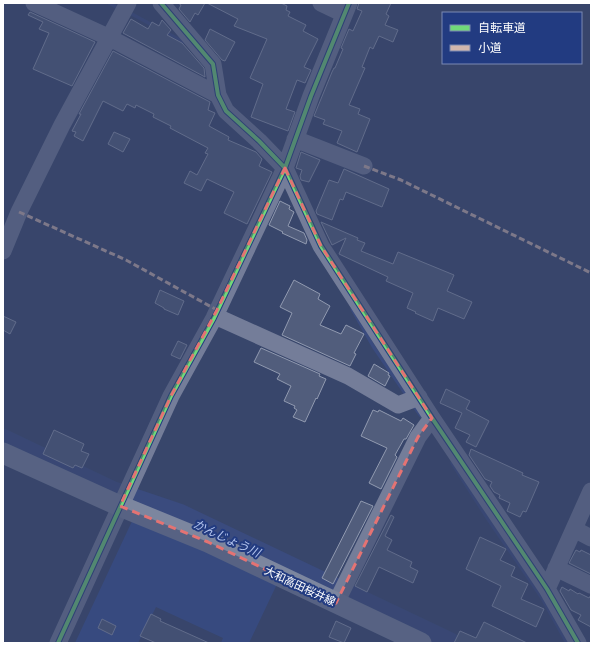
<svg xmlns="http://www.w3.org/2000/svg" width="594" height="646" font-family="'Titillium Web','Noto Sans JP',sans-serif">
	<rect width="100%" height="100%" fill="#38466b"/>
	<path fill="#365198" d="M134,517L277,584L249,643H221L223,638L156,607L138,643H75Z"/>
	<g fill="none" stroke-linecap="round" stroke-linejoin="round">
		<path stroke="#3a4b7e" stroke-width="3.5" d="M109,3L120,9
			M128,12L154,26
			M165,32L184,42
			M352,309L373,346L407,396
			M413,405L421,416
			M452,463L488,519L542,598L567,643"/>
		<path stroke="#3a4b7e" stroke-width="22" d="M3,440L112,492L180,515L449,643"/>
	</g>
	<path fill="#515d7c" stroke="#919ab0" d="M178,3H205L198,15L195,13L190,22L179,9L181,5Z
		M207,3H281L287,6L286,10L290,12L288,16L306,25L303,31L318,39L304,67L311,70L305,83L297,80L286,109L295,112L288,131L251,117L263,84L250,78L267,39L234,26L238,19Z
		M359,3H391L386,14L389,16L385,25L398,30L393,42L379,36L373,49L370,47L362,67L365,68L349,105L360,109L358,114L370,119L357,152L337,143L342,131L323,124L325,120L314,116L332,72L334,68H335L343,49L341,48L349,29L353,31L362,11L357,9Z
		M30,12L95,42L72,86L33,69L49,33L39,29L43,22L28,15Z
		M131,19L148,29L152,22L159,26L162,20L171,30L167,35L182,43L204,68L205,77L123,33Z
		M210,29L235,42L225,61L222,60L205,40Z
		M113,51L210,102L208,110L215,113L209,126L229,137L228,140L256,152L262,159L259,166L272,172L247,224L224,213L234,192L207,179L201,191L184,183L190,171L197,175L208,154L205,153L208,148L170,128L171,126L153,117L154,114L136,105L135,108L127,104L123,111L103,101L83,141L74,136L76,132L72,131L81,114H79Z
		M114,132L130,139L123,152L108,144Z
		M301,152L320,160L309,182L301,180L300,176L302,170L296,168Z
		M344,169L389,189L382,207L346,192L343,200L340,199L332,220L317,214L316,211L329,180L338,183Z
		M280,201L290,206L289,209L294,212L288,226L304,233L307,240L306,244L282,233L283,232L269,225Z
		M321,222L358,238L357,240L365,243L361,251L393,264L398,252L454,275L447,291L472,302L464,319L438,308L433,321L415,313L416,312L407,308L413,293L386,281L388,277L339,254L346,238L332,245Z
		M294,280L320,294L318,299L330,306L320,325L341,334L346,325L364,334L354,353L356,354L350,366L282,335L292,313L280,307Z
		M160,290L184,301L178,315L164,309V308L155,303Z
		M3,316L16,322L10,334L3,330Z
		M178,341L187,345L180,359L171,355Z
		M261,348L320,374L319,376L326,379L317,399L316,398L305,422L293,417L297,410L294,408L295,406L284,401L291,386L277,379L280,374L254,362Z
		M374,364L389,373L388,375L390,376L385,386L368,376Z
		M446,389L470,401L466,409L489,421L476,447L466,442L470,435L455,428L462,413L440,403Z
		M373,410L378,412L379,410L401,421L403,418L414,425L406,439H404L395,455L397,457L381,489L369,483L387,448L361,436Z
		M54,430L84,444L81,451L89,454L82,468L75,465L73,468L43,454Z
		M471,449L523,473L522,475L539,482L526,512L523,511L520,517L507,511L510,503L499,498L500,495L494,492L490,486L492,482L485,479L469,455Z
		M361,501L373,506L333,584L322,578Z
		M391,515L394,517L385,536L392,540L387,550L412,562L410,567L418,571L413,583L379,567L367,592L355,586Z
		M480,537L506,549L500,560L515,567L511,576L528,584L521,599L544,609L536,627L492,606L501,586L466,569Z
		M576,550L580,552L581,550L591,555V574L569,563Z
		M562,587L569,591L570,589L578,594L579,593L589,598L591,595V627L578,620L581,615L571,610L560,591Z
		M151,614L161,619L160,621L209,643H156L140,636Z
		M102,619L116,626L112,635L98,628Z
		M336,621L351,628L344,643L329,637Z
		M484,622L527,643H454L460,631L476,638Z"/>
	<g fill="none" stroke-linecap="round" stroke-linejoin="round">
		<path stroke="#747d99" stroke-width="17" d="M34,3L110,38L218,95
			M161,3L213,64L218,95L226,111L259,141L285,168L321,246L432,418L547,589L578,643
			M321,3L344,14
			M295,139L364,166
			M3,251L19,212L62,125L128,3
			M215,316L348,376L398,405L419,397
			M574,529L591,538
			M556,568L591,585
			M547,589L591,491
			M336,603L418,437L432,418
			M58,643L171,396L214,318L285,168L311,96L349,3"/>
		<path stroke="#7c869f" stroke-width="21" d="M3,453L120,506L208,542L421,643"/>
		<path stroke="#d1b7ad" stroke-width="3" stroke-dasharray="6 3" stroke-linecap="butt" d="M364,166L401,180L591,273
			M19,212L126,260L217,310"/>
		<defs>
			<path id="cycleway" d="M161,3L213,64L218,95L226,111L259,141L285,168L321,246L432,418L547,589L578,643
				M58,643L171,396L214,318L285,168L311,96L349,3"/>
		</defs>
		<use href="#cycleway" stroke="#223b81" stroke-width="6"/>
		<use href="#cycleway" stroke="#71d979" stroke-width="4"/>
	</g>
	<path d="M0 0H594V646H0ZM285,168L321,246L432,418L418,437L336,603L208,542L120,506L171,396L217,310Z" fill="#38466b" fill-opacity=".55" fill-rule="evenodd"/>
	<path fill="none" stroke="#e47373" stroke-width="3" stroke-dasharray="8 5" stroke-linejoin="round" d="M285,168L321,246L432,418L418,437L336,603L208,542L120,506L171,396L217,310Z"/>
	<g text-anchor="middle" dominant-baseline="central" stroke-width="4" stroke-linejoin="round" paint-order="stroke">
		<g font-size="11" fill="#fff" stroke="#223b81">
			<text transform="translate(300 586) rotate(25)">大和高田桜井線</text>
		</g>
		<g font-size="12" font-style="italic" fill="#b4c5ef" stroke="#223b81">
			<text transform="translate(227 538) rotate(25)">かんじょう川</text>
		</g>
	</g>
	<rect width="594" height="646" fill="none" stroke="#ffffff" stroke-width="8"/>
	<rect x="442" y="12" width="140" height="52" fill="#223b81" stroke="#7a89b3"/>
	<rect x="450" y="25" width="20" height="6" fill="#71d979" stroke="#7a89b3"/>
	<text x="478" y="32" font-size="12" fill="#ffffff">自転車道</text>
	<rect x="450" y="45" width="20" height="6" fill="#d1b7ad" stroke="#7a89b3"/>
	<text x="478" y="52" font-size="12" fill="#ffffff">小道</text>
</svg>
